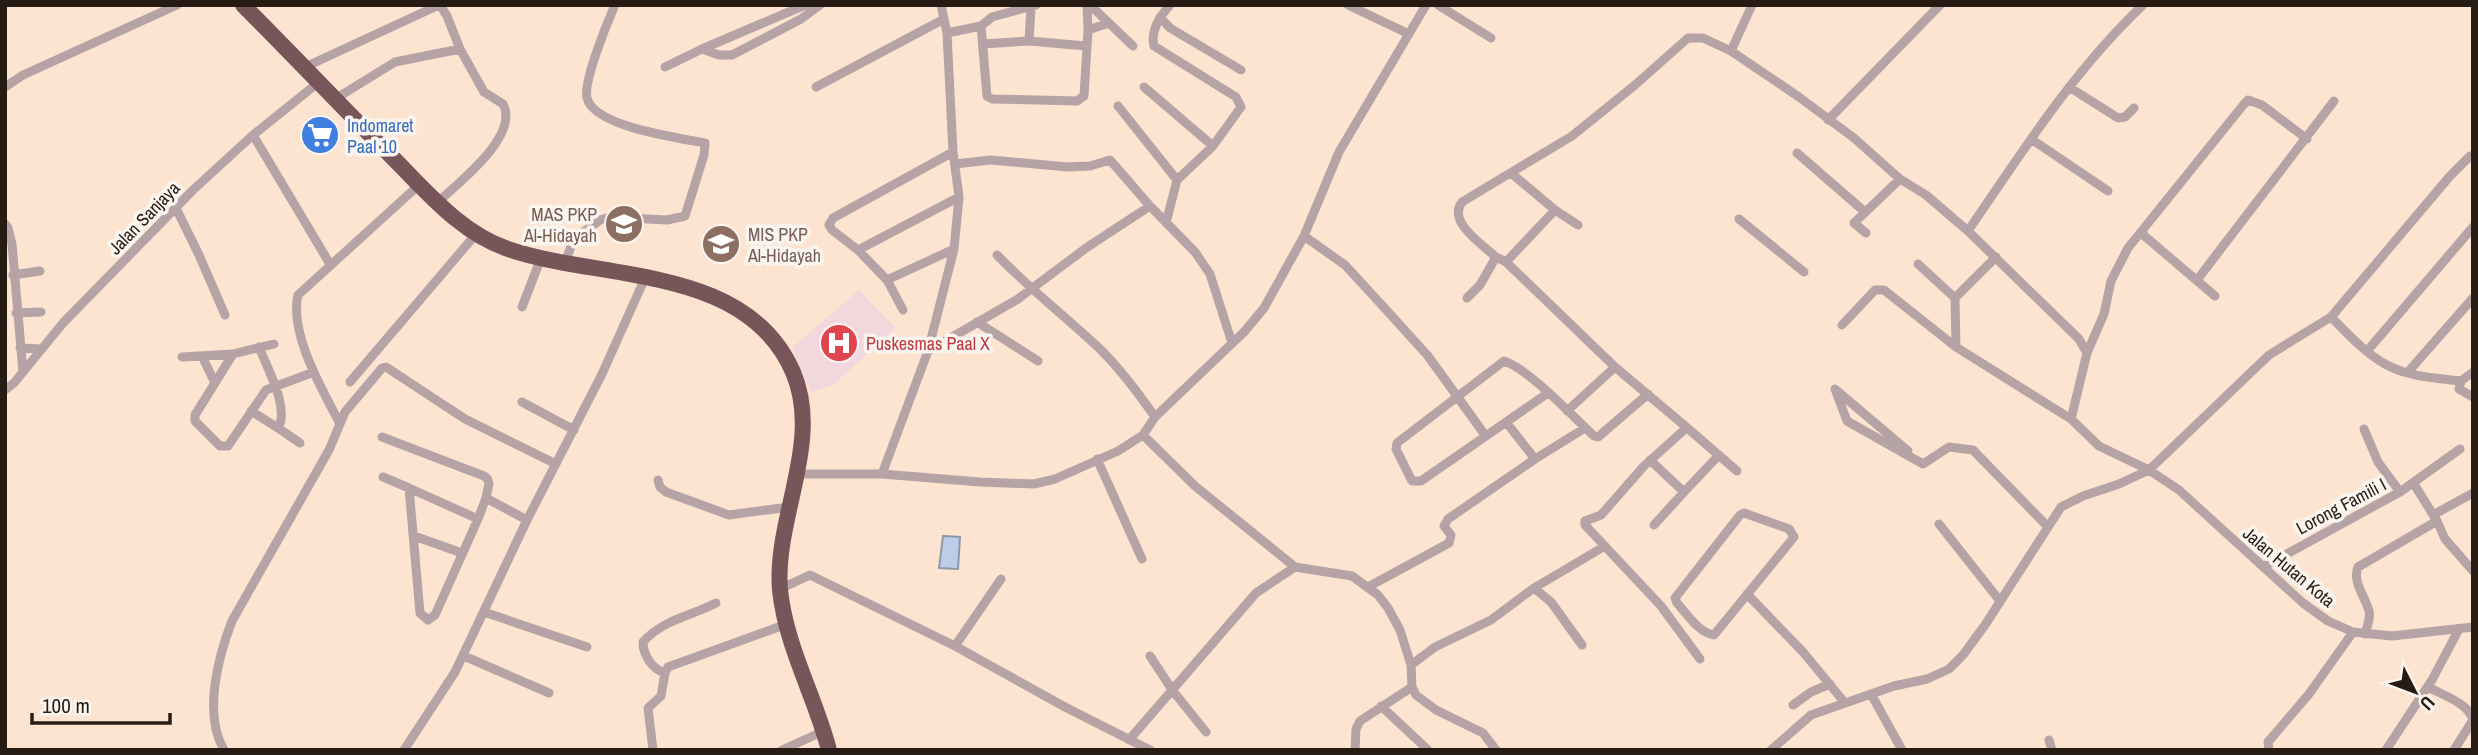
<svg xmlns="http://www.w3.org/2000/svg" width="2478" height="755" font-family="'Archivo Narrow',sans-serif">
	<rect width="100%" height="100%" fill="#fde4d1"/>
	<path fill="#f2d8dd" d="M859,290L896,328L834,384L811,393L792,348Z"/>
	<path fill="#bbcde7" stroke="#8e98a7" stroke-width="2" d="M943,536L960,537L958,569L939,568Z"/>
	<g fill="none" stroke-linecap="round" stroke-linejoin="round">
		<path stroke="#b5a3a5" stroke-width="9" d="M440,5L447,16L460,49
			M1087,5L1088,30
			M1090,5L1133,46
			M1170,5C1160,16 1150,30 1154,46L1236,97L1241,107L1213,146L1177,180
			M1348,5L1409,34
			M1438,5L1491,38
			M1160,17L1170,28L1241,70
			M981,26L987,96L992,99L1077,101L1084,96L1088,30L1109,23
			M947,33L981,26L992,17L1036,5
			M1029,41L1031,8
			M983,44L1029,41L1086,46
			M702,49L719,55H732L801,19L820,5
			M1731,51L1752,5
			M305,67L439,5
			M665,67L702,49L805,5
			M5,87L23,75L177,5
			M816,87L944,19
			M1144,87L1213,146
			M2069,87L2118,118L2125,117L2134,108
			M335,99L395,62L460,49L484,92L503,104C520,136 458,183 437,203
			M1118,106L1177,180L1166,223
			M1828,120L1940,5
			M253,135L330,264
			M2031,139L2108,191
			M1797,153L1865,212
			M955,164L991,160L1068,167L1090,166L1110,160L1150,206
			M1511,173L1555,210L1578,225
			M176,208L199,255L225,315
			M1739,219L1804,272
			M5,224L8,228L12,244L23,372
			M1968,231C2022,152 2074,70 2143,5
			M1866,233L1854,223L1900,179
			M2141,233L2215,296
			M1304,236L1345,265L1390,314L1428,356L1485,435
			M858,250L832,230L829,225L833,218L953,152
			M997,255C1030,289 1067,318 1101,350C1121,370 1139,394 1155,417
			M1496,257C1482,244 1447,222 1462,202L1572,136L1635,85L1688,38H1703L1731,51L1799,97L1854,138L1900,179L1926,195L1968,231L2079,339L2087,353L2071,419L2099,446L2149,470L2179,490L2303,603L2328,621L2353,632L2392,636L2473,627
			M565,262L574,239L600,220L610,217L667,220L685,216L704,155L705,143C680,138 594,127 587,98C583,82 607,23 615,5
			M1506,262L1615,367L1685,426L1684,430L1644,466L1601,515L1585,521V525L1661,606L1700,659
			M1918,264L1955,298
			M13,275L40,271
			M887,280L954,249
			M2197,280L2334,101
			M1467,298L1480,285L1496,257L1506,262L1555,210
			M522,307L541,258
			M903,310L887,280L858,250L959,197
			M16,313L41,312
			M2331,317L2450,176L2470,156H2473
			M977,322L1038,361
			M1842,325L1875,290H1884L1956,347L2071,419
			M274,344L233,354L195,415V421L220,446H228L266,390L314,372
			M1956,347L1955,298L1996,257
			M20,348L42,349
			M2368,350L2473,227
			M928,351L1018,299L1086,248L1150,206L1195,252L1210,274L1232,343
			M2087,353L2104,314L2111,281L2128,248L2244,104L2248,100L2262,105L2307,139
			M202,356L215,383
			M182,357L233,354
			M2408,372L2473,298
			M2461,381L2459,389L2473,397
			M350,382L476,234
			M1835,389L1847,421L1923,464
			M5,390L14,383L63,323L193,190L253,135L319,82
			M1836,390L1908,451
			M1548,393L1421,481H1412L1396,449L1397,443L1504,361C1529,369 1573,417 1594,436L1598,437L1648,394
			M522,402L574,430
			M251,411L278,428C290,408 267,368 259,347
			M1567,411L1615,367
			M339,422C322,389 289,333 298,295L420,184
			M1685,426L1737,471
			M278,428L300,443
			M2364,429L2378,462L2400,492
			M1143,435L1195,486L1295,567L1352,576L1378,595L1388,608L1400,630L1411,665L1412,687L1416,695L1436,710L1483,733L1496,750
			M382,437L484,476L487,478L489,483L486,498
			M1097,459L1142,559
			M1535,459L1585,428
			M1650,460L1684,492L1719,455
			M1923,464L1949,447L1973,450L2048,527
			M796,474H882L980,482L1034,484L1055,479L1118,451L1143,435L1155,417L1244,332L1264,308L1304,236L1339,152L1426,5
			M882,474L928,351L954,249L959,197L953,152L947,33L941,5
			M383,477L409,488L420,613L428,620L435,615L478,519L486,498L527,520
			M658,480L660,487L666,492L729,515L789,507
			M2414,484L2437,521L2445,539L2473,571
			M409,488L478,519
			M1744,513L1789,529L1794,537L1714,635C1699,633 1687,614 1677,603L1675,598L1740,515Z
			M2433,515L2473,493
			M1939,524L2000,601
			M1654,525L1684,492
			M414,536L462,553
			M2263,567L2400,492L2460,449
			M1368,587L1449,543L1451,535L1444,526L1448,519L1535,459L1506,422
			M1534,588L1551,602L1582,645
			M780,589L810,575L955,646L1065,707L1150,750
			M1747,594L1803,652L1845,703
			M484,612L587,647
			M2365,634C2367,627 2371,617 2369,611C2365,596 2352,582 2358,567L2437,521
			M955,646L1001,579
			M464,656L549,693
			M1150,656L1173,691L1206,732
			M1411,665L1435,647L1491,620L1534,588L1605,546
			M665,673C652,669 643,655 643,642C662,620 691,616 716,603
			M2428,687C2442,695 2469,703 2473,720L2454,750
			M1871,694L1902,750
			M1793,705L1811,692L1830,684
			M1381,706L1428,750
			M1129,740L1256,593L1295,567
			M2049,740L2052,750
			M224,750C203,714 218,657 232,621L329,450L345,412L382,368L386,367L465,419L556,464
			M404,750L455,672L527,520L602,374L645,278
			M653,750L648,708L661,696L665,673L668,667L787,624
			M782,750L824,731
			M1355,750L1356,729L1360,721L1412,687
			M1771,750L1811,715L1894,686L1927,679L1949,669L1963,655L1985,625L2061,507L2083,496L2119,484L2149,470L2269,355L2331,317C2347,333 2365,353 2385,364C2408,377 2436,378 2461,381L2473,372
			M2269,750L2268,742L2309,694L2353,632
			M2386,750L2432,680L2459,629"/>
		<path stroke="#775559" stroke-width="16" d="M243,5C294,56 343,108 394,159C428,193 461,233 508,249C602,281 746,264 793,372C823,442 774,518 780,590C786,647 815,696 829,750"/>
	</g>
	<defs>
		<symbol id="supermarket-disc" viewBox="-11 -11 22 22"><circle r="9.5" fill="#3f7fe0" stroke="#fbf5f0"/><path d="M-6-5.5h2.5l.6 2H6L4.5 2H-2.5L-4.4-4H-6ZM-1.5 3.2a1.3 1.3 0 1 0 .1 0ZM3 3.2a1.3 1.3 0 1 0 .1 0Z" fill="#fff"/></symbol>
		<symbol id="school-disc" viewBox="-11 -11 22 22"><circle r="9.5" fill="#8d6e63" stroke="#fbf5f0"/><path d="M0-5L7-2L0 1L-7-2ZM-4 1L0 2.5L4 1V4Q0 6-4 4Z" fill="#fff"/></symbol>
		<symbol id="hospital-disc" viewBox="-11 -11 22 22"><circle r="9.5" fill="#e0444e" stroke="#fbf5f0"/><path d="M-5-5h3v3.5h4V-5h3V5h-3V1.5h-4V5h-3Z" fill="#fff"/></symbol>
	</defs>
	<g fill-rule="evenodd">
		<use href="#supermarket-disc" x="298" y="113" width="44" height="44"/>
		<use href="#school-disc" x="602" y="202" width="44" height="44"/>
		<use href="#school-disc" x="699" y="222" width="44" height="44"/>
		<use href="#hospital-disc" x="817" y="321" width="44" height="44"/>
	</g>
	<g text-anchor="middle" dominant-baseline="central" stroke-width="7" stroke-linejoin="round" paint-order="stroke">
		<g font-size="18" fill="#366cbe" stroke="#fbf5f0" text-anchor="start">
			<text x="347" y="125">Indomaret<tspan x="347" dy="21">Paal 10</tspan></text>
		</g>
		<g font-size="18" fill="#785e54" stroke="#fbf5f0" text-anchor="end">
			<text x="597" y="214">MAS PKP<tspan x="597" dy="21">Al-Hidayah</tspan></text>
			<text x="748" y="234" text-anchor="start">MIS PKP<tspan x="748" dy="21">Al-Hidayah</tspan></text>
		</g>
		<g font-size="18" fill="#261c13" stroke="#fbf5f0">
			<text transform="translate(144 218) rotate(-46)">Jalan Sanjaya</text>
			<text transform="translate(2341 506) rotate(-28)">Lorong Famili I</text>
			<text transform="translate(2289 567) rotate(40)">Jalan Hutan Kota</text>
		</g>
		<g font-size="18" fill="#be3a42" stroke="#fbf5f0" text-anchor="start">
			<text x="866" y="343">Puskesmas Paal X</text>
		</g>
	</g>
	<rect width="2478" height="755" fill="none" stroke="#261c13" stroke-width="14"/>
	<g transform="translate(2415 692) rotate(132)" stroke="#fbf5f0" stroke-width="5" paint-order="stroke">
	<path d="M0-5L12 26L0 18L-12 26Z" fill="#261c13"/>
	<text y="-10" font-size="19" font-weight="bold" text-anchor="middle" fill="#261c13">U</text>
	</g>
	<path d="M32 713v10h138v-10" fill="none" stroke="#261c13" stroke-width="3.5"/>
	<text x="42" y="713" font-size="21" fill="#261c13" stroke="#fbf5f0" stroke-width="5" paint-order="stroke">100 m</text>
</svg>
